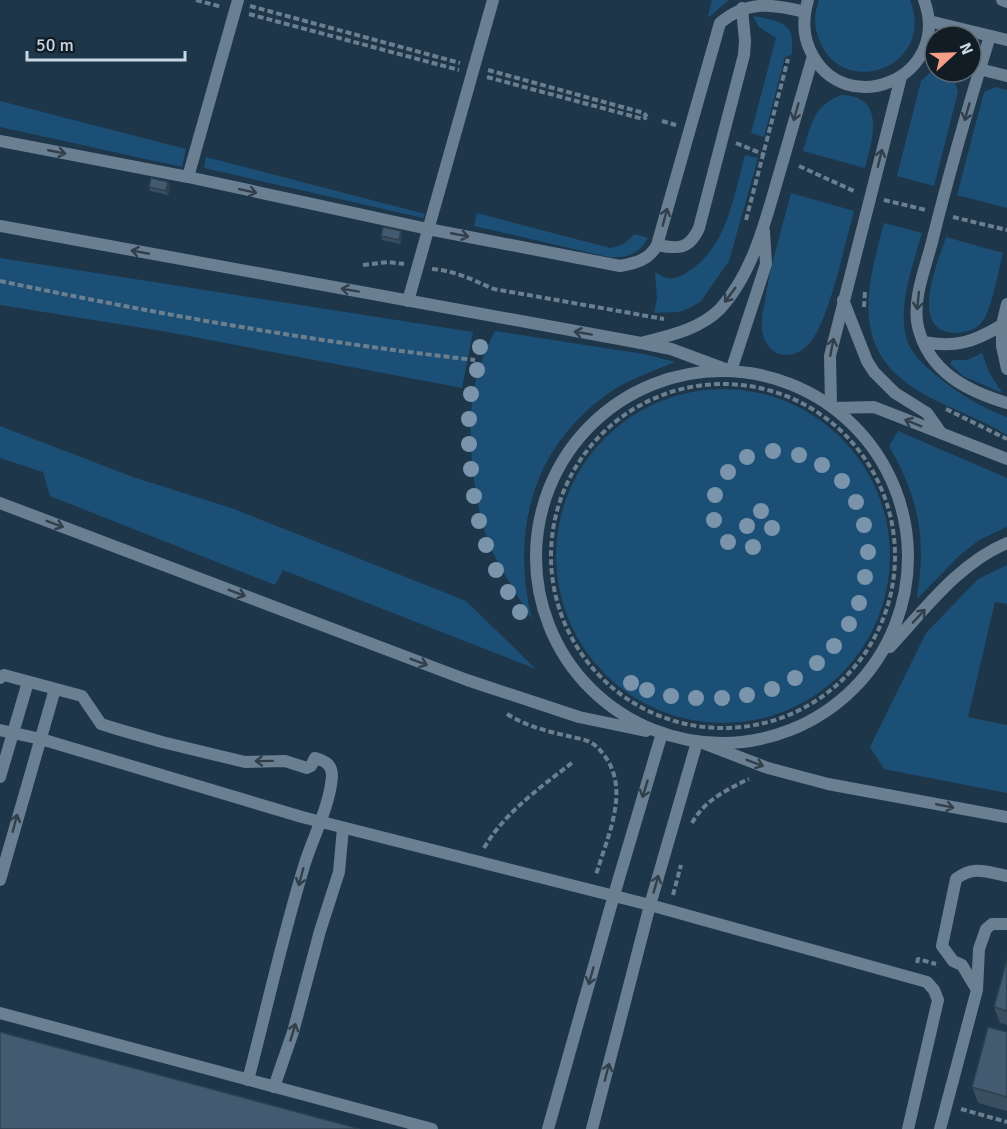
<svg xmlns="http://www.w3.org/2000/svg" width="1007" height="1129" font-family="Signika,sans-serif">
	<rect width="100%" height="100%" fill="#1e364a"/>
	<path fill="#1c4f75" d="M712,0H729L709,17L708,16Z
		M819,0H910C936,66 846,99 821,44C814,29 813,16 819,0Z
		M753,16C765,18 788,21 791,34C793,40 792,47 792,53L791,55L785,57L764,137L751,133L776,38L759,27Z
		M931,72C947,73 955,75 958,92L934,186L897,176L921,81Z
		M996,87L1007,90V208L957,195L984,92Z
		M841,95C887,96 872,140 865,168L803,151C812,124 812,107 841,95Z
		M0,101L186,149L182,167L0,127Z
		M745,155L758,158L729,261L701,301L692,307L679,312L654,313L657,299L655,272C667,281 676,280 689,271C728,245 733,198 745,155Z
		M206,157L425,214L423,218L204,168Z
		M791,193L854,211C845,243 829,323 808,345C800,354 785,358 775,352C767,347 762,337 762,328C761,319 763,310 765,301C770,265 782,229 791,193Z
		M477,213L610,248C622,246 627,243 634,234L648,238C638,255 627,258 608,257L474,226Z
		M884,223L922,233C913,265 893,317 911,349C919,361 929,370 940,378C960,395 983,408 1007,417V435C983,420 957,411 933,399C849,357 864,298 884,223Z
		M946,237L1003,253C999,268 992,307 984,319C979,328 967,333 956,333C907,332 938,262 946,237Z
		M0,258L473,332L462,388L162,331L0,305Z
		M495,331L644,354L675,362C651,372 626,380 605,396C531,450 511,533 532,620C514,589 491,557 482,522C473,486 467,433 473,395C476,373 485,350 495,331Z
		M982,353L989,372L1002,393L963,376L950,364L952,360H967Z
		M556 556a167 167 0 1 1 334 0a167 167 0 1 1-334 0Z
		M0,426L133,477L234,509L466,601L536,669L283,570L275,585L50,496L43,472L0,458Z
		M898,431L1007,478V527L979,540L959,556L918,598L917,596C927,538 918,497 889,446Z
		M1007,565V604L995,602L968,717L1007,725V793L884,769L870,747L926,633L978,579Z"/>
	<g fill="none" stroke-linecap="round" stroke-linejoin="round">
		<path stroke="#6b7f8f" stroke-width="4" stroke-dasharray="6 3" stroke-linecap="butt" d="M196,0L222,7
			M250,6L460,63
			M249,14L459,70
			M488,70L644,113L647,117
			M487,77L643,119L647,117
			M662,121L676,125
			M736,143L765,155
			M799,166L856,192
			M884,200L926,210
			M953,217L1007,230
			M746,220L788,59
			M363,265L388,262L404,264
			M432,269C457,271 472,280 494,289L664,319
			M0,281C157,314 315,342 475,360
			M864,307L865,291
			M551 556a172 172 0 1 1 344 0a172 172 0 1 1-344 0Z
			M946,409L1007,439
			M507,714C526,726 546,731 568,736C575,738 584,739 590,742C596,745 600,750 604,755C631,790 607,837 596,875
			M692,823C704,801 727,789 749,779
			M484,848C505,812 541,787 573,762
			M673,895L681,865
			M917,963L918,959L936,964
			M961,1109L1007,1122"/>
		<path stroke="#6a7f92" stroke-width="12" d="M1002,0L1007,2
			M990,36C969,104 949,173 932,242C925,269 912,300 918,327C929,372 967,391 1007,403
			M0,141L188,177L428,229L620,266C636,263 649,260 657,245L720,23C747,0 773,4 805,12
			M188,177L238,0
			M657,245C678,249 689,250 699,228L744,55L745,41L742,8
			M408,301L493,0
			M1002,325V346L1007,369
			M923,342C956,348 974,342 1002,325L1007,304
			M0,678L4,675L82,696L101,724L117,729L162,742L245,762L285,761L307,768L311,766L315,758C325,761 332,764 332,776C330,805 314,835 305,863C283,934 267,1008 248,1080
			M0,777L28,682
			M0,880L55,689
			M650,905L927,982L934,990L938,1000L908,1129
			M977,990L962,965L953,961L942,946L956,879C973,865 987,872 1007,876
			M274,1087L293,1032L320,931L339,872L343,828
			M940,1129L977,990L979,949L986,929L992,924H1007"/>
		<path stroke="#6a7f92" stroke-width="12" d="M808,0C803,17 802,33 810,50C843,123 953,78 924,0
			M929,21L1007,40
			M923,52L935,56
			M971,67L1007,76
			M641,343C668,336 699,330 720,309C754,272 766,218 780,171C791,133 802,94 813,56
			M731,371L766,264L764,231
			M831,405L830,356L901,77
			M0,730L41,739L302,817L650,905
			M700,742L768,768L828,784L1007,817
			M0,1013L432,1129
			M548,1129L614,895L662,733
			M592,1129L650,905L697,742"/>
		<path stroke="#6a7f92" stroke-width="12" d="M0,226L641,343L671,349L725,369
			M843,300L867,361L874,372L895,393L927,413L941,433
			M536 557a186 186 0 1 1 372 0a186 186 0 1 1-372 0Z
			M833,408L874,407L1007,459
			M0,503L467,680L579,717L646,731
			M890,647C925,609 959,563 1007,543"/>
	</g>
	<g fill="#7994ab">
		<circle cx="480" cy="347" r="8"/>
		<circle cx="477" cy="370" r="8"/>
		<circle cx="471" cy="394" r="8"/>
		<circle cx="469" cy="419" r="8"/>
		<circle cx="469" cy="444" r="8"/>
		<circle cx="773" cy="451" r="8"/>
		<circle cx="799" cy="455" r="8"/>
		<circle cx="747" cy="457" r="8"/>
		<circle cx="822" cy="465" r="8"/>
		<circle cx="471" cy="469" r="8"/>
		<circle cx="728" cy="472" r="8"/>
		<circle cx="842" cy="481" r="8"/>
		<circle cx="715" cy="495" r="8"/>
		<circle cx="474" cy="496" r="8"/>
		<circle cx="856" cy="502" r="8"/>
		<circle cx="761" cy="511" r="8"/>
		<circle cx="714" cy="520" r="8"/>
		<circle cx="479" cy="521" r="8"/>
		<circle cx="864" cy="525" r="8"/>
		<circle cx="747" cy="526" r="8"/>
		<circle cx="772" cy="528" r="8"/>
		<circle cx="728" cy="542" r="8"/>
		<circle cx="486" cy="545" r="8"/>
		<circle cx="753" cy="547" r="8"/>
		<circle cx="868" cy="552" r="8"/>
		<circle cx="496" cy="570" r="8"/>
		<circle cx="865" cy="577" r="8"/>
		<circle cx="508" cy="592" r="8"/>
		<circle cx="859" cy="603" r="8"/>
		<circle cx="520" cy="612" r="8"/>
		<circle cx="849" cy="624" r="8"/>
		<circle cx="834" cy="646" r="8"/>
		<circle cx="817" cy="663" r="8"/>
		<circle cx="795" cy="678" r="8"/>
		<circle cx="631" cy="683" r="8"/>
		<circle cx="772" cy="689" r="8"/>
		<circle cx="647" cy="690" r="8"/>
		<circle cx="747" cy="695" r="8"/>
		<circle cx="671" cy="696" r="8"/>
		<circle cx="696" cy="698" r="8"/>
		<circle cx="722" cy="698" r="8"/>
	</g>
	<path fill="#394e60" d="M168,182L170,187L168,195L150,191L149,187Z
		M381,236H402L401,244L382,240Z
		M1007,959V1025L1000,1023L994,1007Z
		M1007,1032V1111L978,1103L972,1087Z"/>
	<path fill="#2e404e" d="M168,182L170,187L168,195L166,191Z
		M401,231L402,236L401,244L399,240Z"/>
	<path fill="#425b70" stroke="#2e404e" stroke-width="1.5" d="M151,178L168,182L166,191L149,187Z
		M383,227L401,231L399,240L381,236Z
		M1007,959V1011L994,1007Z
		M988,1027L1007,1032V1097L972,1087Z
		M0,1032L360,1129H0Z"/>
	<defs><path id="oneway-shaft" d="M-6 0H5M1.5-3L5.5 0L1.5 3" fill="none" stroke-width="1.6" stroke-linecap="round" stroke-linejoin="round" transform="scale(1.5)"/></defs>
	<g stroke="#313f4b">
		<use href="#oneway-shaft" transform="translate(796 112) rotate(106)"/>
		<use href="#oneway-shaft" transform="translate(967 112) rotate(106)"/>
		<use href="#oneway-shaft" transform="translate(57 152) rotate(11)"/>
		<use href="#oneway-shaft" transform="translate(880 158) rotate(-76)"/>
		<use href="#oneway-shaft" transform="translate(248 191) rotate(12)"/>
		<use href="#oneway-shaft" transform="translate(665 217) rotate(-75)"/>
		<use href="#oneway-shaft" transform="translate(460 235) rotate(11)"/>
		<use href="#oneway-shaft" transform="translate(140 252) rotate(-169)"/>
		<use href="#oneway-shaft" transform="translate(350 290) rotate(-170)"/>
		<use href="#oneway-shaft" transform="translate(730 295) rotate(126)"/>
		<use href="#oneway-shaft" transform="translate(918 301) rotate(96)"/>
		<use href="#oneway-shaft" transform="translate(583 333) rotate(-170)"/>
		<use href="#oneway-shaft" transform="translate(832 347) rotate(-79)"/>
		<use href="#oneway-shaft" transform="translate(913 423) rotate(-158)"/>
		<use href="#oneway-shaft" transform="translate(55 524) rotate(21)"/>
		<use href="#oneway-shaft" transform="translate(237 593) rotate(21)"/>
		<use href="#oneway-shaft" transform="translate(919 616) rotate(-47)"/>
		<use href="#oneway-shaft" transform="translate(419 662) rotate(21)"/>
		<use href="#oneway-shaft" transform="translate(264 761) rotate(179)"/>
		<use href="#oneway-shaft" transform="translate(755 763) rotate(21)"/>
		<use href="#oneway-shaft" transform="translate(645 789) rotate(107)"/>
		<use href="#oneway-shaft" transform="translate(945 806) rotate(11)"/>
		<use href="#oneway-shaft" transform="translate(15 823) rotate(-75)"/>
		<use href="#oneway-shaft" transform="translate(301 877) rotate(105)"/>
		<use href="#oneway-shaft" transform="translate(656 884) rotate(-74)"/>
		<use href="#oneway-shaft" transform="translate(591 976) rotate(106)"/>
		<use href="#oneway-shaft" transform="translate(293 1032) rotate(-73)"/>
		<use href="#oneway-shaft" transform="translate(607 1072) rotate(-75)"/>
	</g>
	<g transform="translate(953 54) rotate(68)"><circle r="28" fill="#121c25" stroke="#5b6771" stroke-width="1.5"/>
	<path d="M0-4.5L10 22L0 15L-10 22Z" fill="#f49e88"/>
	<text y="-9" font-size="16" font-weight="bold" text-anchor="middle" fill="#c9d7e4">N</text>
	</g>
	<path d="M27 51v9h158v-9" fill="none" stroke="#c9d7e4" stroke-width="3"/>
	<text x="36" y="51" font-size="18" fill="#c9d7e4" stroke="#121c25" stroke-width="4.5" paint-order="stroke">50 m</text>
</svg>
